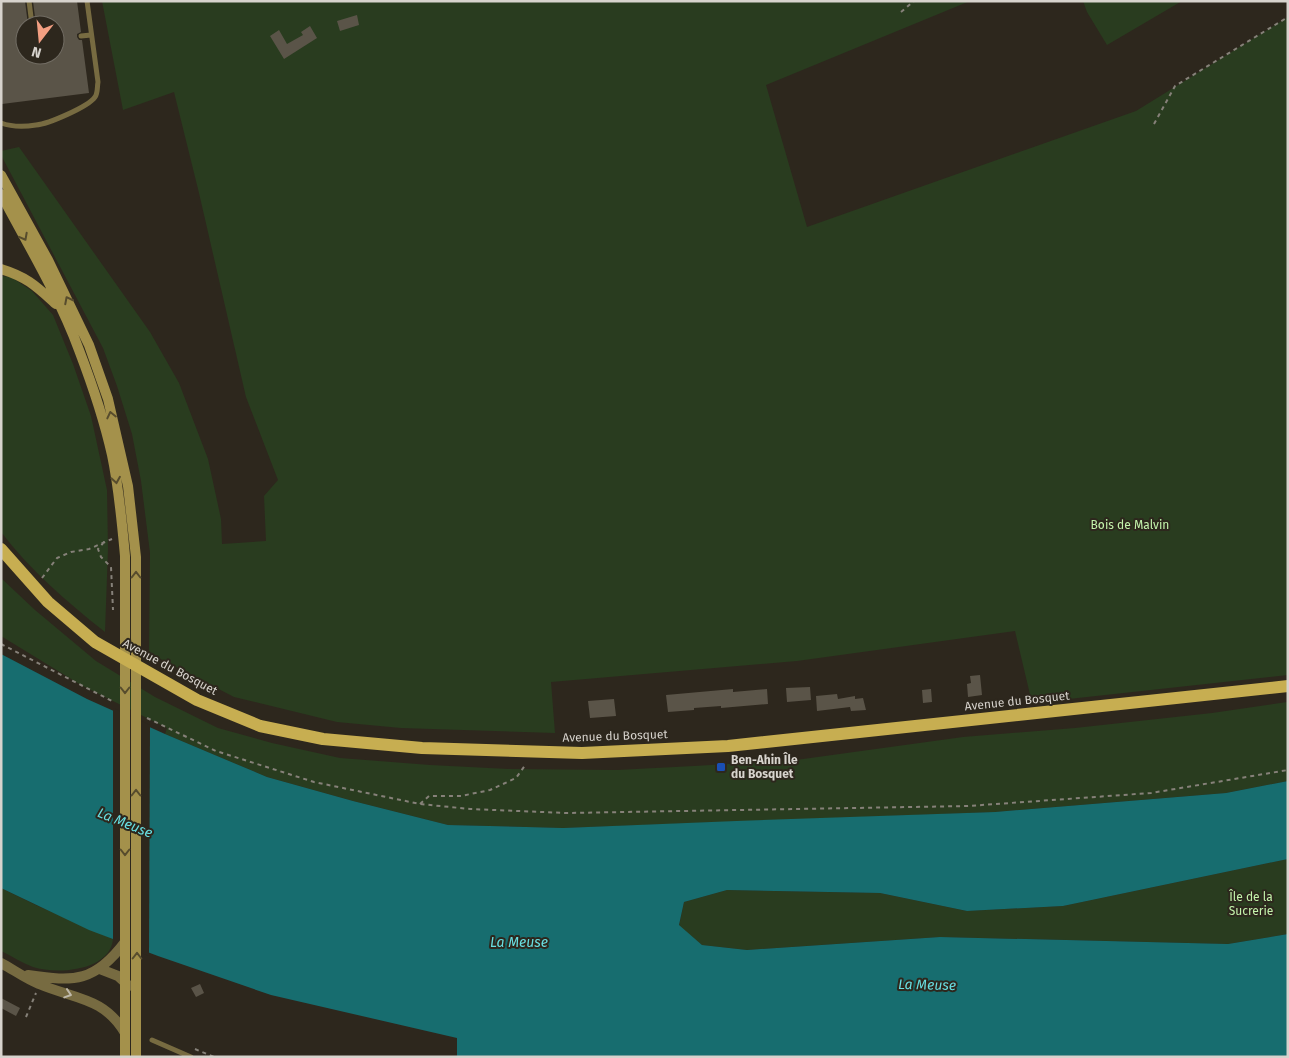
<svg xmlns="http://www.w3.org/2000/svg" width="1289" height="1058" font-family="'Fira Sans',sans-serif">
	<rect width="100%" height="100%" fill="#2d271d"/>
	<path fill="#293c1f" d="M102,1H970L766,85L807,227L1136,111L1288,17V675L1032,703L1015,631L797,661L551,682L555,733L401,728L337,722L234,697L149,653L150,553L141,481L132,434L117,386L103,348L1,155V151L19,147L150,332L179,383L208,459L221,519L222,544L266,541L264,496L278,480L246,397L199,193L174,92L123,110Z
		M1083,1H1182L1107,45L1087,12Z
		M1,276L11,277L32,291L53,315L73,364L91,416L107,490L108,549L105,632C67,602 30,570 1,532Z
		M1,578L35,610L96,661L155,697L218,728L272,743L340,758L430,765L508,769L617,770L694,766L796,760L963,737L1075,728L1212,713L1287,702L1288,781L1226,793L995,812L563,828L448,825L353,801L267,777L165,734L167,728L81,685L1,636Z
		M1288,859V934L1228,944L940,937L747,950L702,945L679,926L684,902L727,890L880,893L967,911L1063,906Z
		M1,888L38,906L113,939C110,971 57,975 33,967C22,963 12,956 1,951Z"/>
	<path fill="#176d6f" d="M1,654L87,699L165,734L267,777L353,801L448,825L563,828L736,821L995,812L1226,793L1288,781V859L1063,906L967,911L880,893L727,890L684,902L679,925L702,945L747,950L940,937L1228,944L1288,934V1057H457V1038L271,995L158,956L89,930L1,888Z"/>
	<path fill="#2d271d" d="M113,708L150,725L149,956L113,942Z"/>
	<path fill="#5a5448" d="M1,1H25L28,25H25V55H55V25H36L33,1H77L81,32L77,34V37L79,40H82L89,93L2,104Z
		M357,15L359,25L340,31L337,21Z
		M310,26L317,38L284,59L270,36L279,30L287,44L303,35L301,32Z
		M980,675L982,695L968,697L967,684L971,683L970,676Z
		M810,687L811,700L787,702L786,688Z
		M733,689V692L767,689L768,704L721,708V706L694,708V710L668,712L666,695Z
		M931,689L932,702L923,703L922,690Z
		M837,694L838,699L855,696V699L863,698L866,710L851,711L850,707L817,711L816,696Z
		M614,699L616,716L590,718L588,701Z
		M200,984L204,993L196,997L191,988Z
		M1,998L20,1008L16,1016L1,1008Z"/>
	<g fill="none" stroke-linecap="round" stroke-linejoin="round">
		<path stroke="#868179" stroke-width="2" stroke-dasharray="4 4" stroke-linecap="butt" d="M901,12L914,1
			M1154,124L1175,86L1288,17
			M104,542L98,549L101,557L111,567L113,610
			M42,578L57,558L71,552L89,549L112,539
			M1,644L114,702
			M147,718L216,751L314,782L420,804L470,809L567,813L968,806L1151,793L1288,770
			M420,804L429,796H461L490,790L516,778L526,764
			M26,1017L36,993
			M195,1049L214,1057"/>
		<path stroke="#776b41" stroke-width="5" d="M29,1L32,25
			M81,36L91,35
			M1,123C12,127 24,127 36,125C48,124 88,107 95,97C98,93 97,87 98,82L87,1
			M152,1040L191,1057"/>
		<path stroke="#776b41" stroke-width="10" d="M1,963C14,970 26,979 39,984C74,999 104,997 125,1033
			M100,969L118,976L129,986
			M28,975C75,982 95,982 125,942"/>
		<path stroke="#a4914b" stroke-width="10" d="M1,175L48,260L89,345L108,399L128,486L136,557V1057
			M1,194C28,245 59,296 79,350C92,384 104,419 112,455C119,488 122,523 125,556V1057
			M1,269C27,277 36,286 56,304"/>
		<path stroke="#c7ae51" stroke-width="12" d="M1,549L48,602L95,642L197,700L260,726L323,739L422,748L582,753L728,746L1288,686"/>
	</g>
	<defs><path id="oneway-chevron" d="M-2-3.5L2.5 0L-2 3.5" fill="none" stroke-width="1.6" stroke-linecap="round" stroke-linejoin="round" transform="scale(1.25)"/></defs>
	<g stroke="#574c2d">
		<use href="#oneway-chevron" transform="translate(24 237) rotate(62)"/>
		<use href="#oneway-chevron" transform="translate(68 300) rotate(-117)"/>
		<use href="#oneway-chevron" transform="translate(111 415) rotate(-103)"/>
		<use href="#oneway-chevron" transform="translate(116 480) rotate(81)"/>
		<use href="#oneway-chevron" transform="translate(136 575) rotate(-90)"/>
		<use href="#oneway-chevron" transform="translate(125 690) rotate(90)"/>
		<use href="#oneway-chevron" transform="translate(136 793) rotate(-90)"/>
		<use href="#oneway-chevron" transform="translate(125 852) rotate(90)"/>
		<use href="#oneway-chevron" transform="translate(137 956) rotate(-90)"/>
	</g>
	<use stroke="#bfb9aa" href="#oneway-chevron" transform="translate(68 994) rotate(18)"/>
	<rect fill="#1a4fb4" stroke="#2d271d" stroke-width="2" x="716" y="762" width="10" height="10" rx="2.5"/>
	<g text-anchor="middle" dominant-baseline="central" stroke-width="4" stroke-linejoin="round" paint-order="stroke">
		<g font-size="12" fill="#c3f2ab" stroke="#2d271d">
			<text x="1130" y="525">Bois de Malvin</text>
			<text x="1251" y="897">Île de la<tspan x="1251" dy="14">Sucrerie</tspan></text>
		</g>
		<g font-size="12" fill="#d7d3cd" stroke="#2d271d">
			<text transform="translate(170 667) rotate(28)">Avenue du Bosquet</text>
			<text transform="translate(1017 701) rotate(-6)">Avenue du Bosquet</text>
			<text transform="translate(615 736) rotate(-2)">Avenue du Bosquet</text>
		</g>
		<g font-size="12" font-weight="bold" fill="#d7d3cd" stroke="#2d271d" text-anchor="start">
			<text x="731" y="760">Ben-Ahin Île<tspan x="731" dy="14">du Bosquet</tspan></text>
		</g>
		<g font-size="14" font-style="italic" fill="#68dee1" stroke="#2d271d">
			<text transform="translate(125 823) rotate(22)">La Meuse</text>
			<text x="519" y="942">La Meuse</text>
			<text transform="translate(927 985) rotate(1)">La Meuse</text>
		</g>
	</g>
	<rect width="1289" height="1058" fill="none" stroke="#d7d3cd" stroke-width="5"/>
	<g transform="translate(40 40) rotate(196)"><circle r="24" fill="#2d271d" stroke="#716c63"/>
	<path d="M0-4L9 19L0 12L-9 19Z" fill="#f39f82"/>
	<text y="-8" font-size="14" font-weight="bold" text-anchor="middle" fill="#d7d3cd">N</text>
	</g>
</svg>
